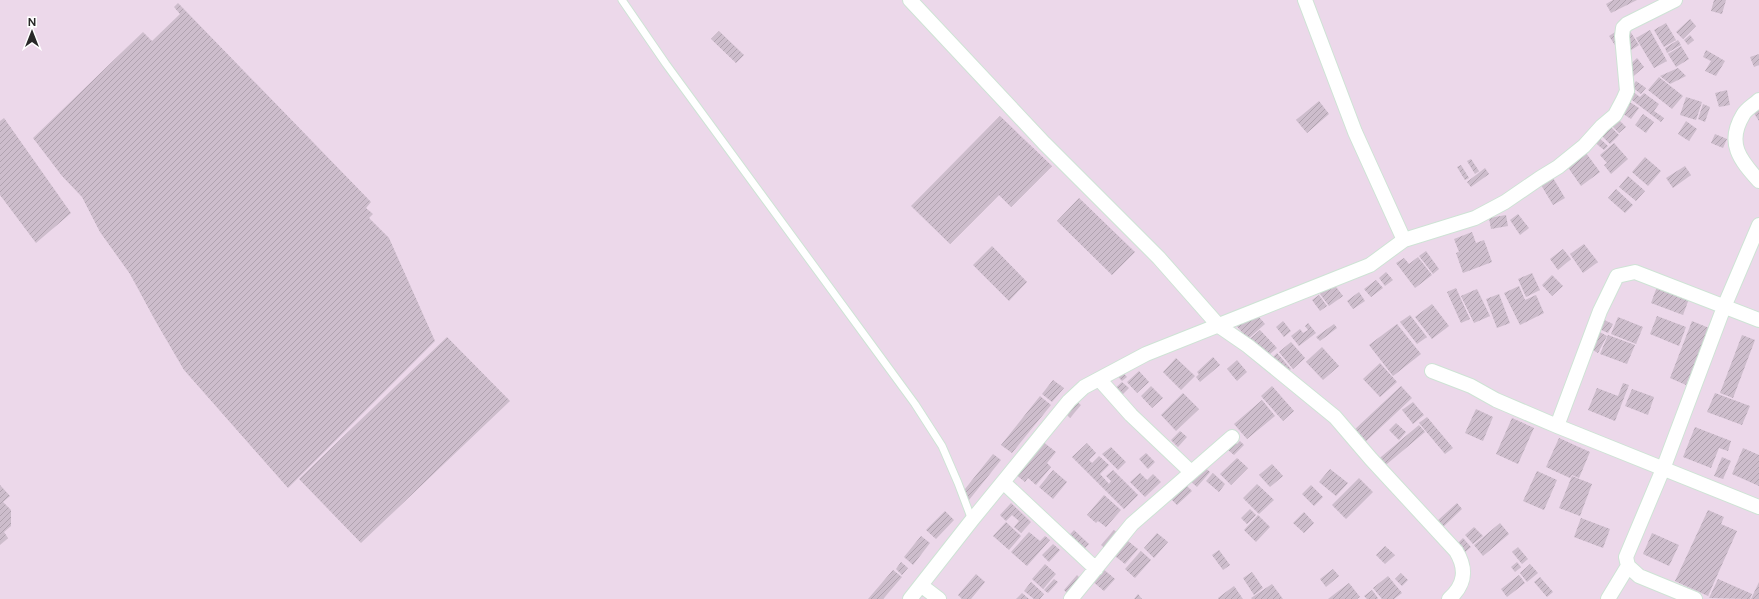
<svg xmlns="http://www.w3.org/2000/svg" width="1759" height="599" font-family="Figtree,sans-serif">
	<defs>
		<pattern id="building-hatch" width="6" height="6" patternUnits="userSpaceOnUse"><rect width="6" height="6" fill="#cdbdcc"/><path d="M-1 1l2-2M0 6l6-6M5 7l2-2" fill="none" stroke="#b0a2af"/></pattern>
	</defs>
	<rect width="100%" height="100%" fill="#ecd8ea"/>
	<path fill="url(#building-hatch)" d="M1613,0H1637L1611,13L1606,4Z
		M1714,0H1726L1722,14L1711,11Z
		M178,3L371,202L366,208L373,214L369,218L389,238L435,341L288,488L184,370L156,322L130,274L100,232L82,197L62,176L33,138L143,32L152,41L180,14L174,7Z
		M1690,19L1696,26L1683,39L1676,32Z
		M1666,23L1676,40L1664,47L1654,30Z
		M1626,25L1639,45L1622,56L1609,36Z
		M1650,30L1667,61L1654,68L1636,38Z
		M719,31L744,55L736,63L711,39Z
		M1690,35L1694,40L1688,45L1684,40Z
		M1678,40L1681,45L1667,53L1665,48Z
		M1681,46L1689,59L1676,67L1668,54Z
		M1706,50L1725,61L1716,76L1705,71L1711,61L1703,57Z
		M1759,54V65L1754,67L1750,57Z
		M1637,58L1644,67L1630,79L1623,71Z
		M1678,68L1686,76L1670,84L1660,76Z
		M1659,77L1683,96L1672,109L1648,90Z
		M1636,81L1646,88L1641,94L1632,87Z
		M1727,90L1730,105L1719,107L1715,93Z
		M1632,91L1640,97L1644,93L1659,104L1654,111L1664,118L1661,122L1628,97Z
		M1686,97L1702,102L1696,120L1680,115Z
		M1319,101L1329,114L1307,133L1296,120Z
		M1628,101L1639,108L1631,119L1620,112Z
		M1759,103V121L1751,109Z
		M1703,104L1710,107L1705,122L1698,119Z
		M1643,114L1654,122L1646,133L1635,125Z
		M1000,116L1052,166L1011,207L999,195L950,244L911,206Z
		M4,118L71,213L36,243L0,195V121Z
		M1619,120L1626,127L1619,133L1612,126Z
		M1686,121L1697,129L1689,141L1678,134Z
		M1608,124L1619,135L1610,144L1599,133Z
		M1715,134L1727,139L1723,148L1711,143Z
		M1597,136L1608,146L1604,150L1593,141Z
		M1614,143L1628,159L1611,174L1604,165L1607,163L1600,155Z
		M1586,153L1600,172L1581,186L1567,166Z
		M1645,157L1661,171L1648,186L1632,172Z
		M1471,159L1479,171L1475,174L1467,161Z
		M1461,165L1469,178L1465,180L1457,167Z
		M1685,166L1691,175L1673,188L1666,178Z
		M1485,168L1489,174L1471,187L1467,182Z
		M1550,173L1565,198L1553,205L1538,180Z
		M1628,176L1645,191L1636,201L1619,187Z
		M1616,189L1633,205L1625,213L1608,198Z
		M1079,198L1135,252L1112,275L1057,221Z
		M1518,214L1529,228L1520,235L1510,220Z
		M1506,215L1508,226L1491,229L1489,218Z
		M1472,232L1476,243L1484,240L1492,262L1463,273L1456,253L1459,252L1454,239Z
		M1584,244L1598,262L1583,273L1570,254Z
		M992,246L1027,282L1009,301L973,265Z
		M1563,249L1571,259L1558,270L1550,259Z
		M1426,251L1439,269L1433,274L1419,256Z
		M1418,257L1432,275L1415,288L1396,263L1404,258L1409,264Z
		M1386,272L1393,280L1385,286L1379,278Z
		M1532,273L1540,290L1526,297L1518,279Z
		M1552,275L1563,286L1552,296L1542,285Z
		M1376,280L1383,288L1371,297L1364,289Z
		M1333,283L1343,296L1329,306L1320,294Z
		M1658,284L1690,296L1683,315L1651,303Z
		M1519,286L1525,300L1536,295L1544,313L1520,325L1504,293Z
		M1456,288L1470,319L1461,323L1447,292Z
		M1477,289L1490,316L1474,323L1461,296Z
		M1359,292L1365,301L1353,309L1347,301Z
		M1499,294L1510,323L1497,328L1486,299Z
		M1319,295L1327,306L1320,311L1312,300Z
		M1432,304L1449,326L1432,339L1415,317Z
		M1252,309L1265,324L1248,339L1235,324Z
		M1410,315L1427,337L1417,344L1400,322Z
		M1657,316L1686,327L1679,346L1650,334Z
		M1618,317L1643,327L1636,344L1611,334Z
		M1602,319L1613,324L1608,333L1597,328Z
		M1283,321L1291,331L1284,337L1276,327Z
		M1692,321L1709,328L1686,385L1670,378Z
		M1308,323L1316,333L1299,346L1291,336L1300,329L1303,333L1308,330L1305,326Z
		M1334,324L1337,328L1320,341L1316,337Z
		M1397,324L1421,354L1393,376L1369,345Z
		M1260,330L1277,348L1262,361L1245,343Z
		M1596,330L1607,336L1598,353L1587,347Z
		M1608,335L1635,345L1627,364L1600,354Z
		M1742,335L1755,340L1733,398L1720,393Z
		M447,337L510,401L361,543L299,479Z
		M1291,342L1305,358L1293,369L1279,352Z
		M1322,347L1339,366L1323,380L1306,362Z
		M1277,353L1291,369L1285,374L1271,359Z
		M1213,357L1220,365L1200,382L1196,377L1199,374L1197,372Z
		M1176,358L1195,376L1181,390L1163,372Z
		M1237,360L1247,372L1237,381L1227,369Z
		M1380,363L1397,382L1380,397L1363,379Z
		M1120,369L1127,377L1122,381L1115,373Z
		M1139,371L1149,382L1137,393L1127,382Z
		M1053,380L1064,388L1052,402L1042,394Z
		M1122,382L1129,388L1119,398L1112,391Z
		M1623,383L1629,385L1615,421L1588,410L1597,388L1618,396Z
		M1151,386L1163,398L1152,408L1141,396Z
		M1272,386L1294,411L1283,421L1261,396Z
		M1401,386L1412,398L1363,444L1352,432Z
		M1632,389L1654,397L1648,415L1625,406Z
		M1183,393L1199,409L1176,431L1161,415Z
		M1715,393L1750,406L1742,425L1707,412Z
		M1040,396L1051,405L1012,453L1001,445Z
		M1074,400L1081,405L1070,418L1064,412Z
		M1262,400L1275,416L1247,439L1234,424Z
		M1413,402L1424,415L1413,424L1402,410Z
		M1476,409L1493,417L1483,441L1465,433Z
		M1427,417L1453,448L1445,454L1419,423Z
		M1512,418L1534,428L1518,464L1496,454Z
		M1396,423L1406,432L1399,440L1389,430Z
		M1419,425L1425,432L1381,469L1375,462Z
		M1695,427L1731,441L1728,451L1719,448L1711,468L1683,457Z
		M1180,431L1187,437L1178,447L1171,440Z
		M1228,436L1237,444L1240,441L1244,445L1234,455L1221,444Z
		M1559,438L1590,452L1579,478L1572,475L1570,478L1546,467Z
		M1042,441L1056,452L1047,463L1051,467L1036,485L1028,478L1025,482L1015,474Z
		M1087,443L1096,453L1089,460L1092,463L1099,456L1109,465L1100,474L1109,484L1111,481L1106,476L1113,470L1138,495L1124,509L1072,457Z
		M1111,447L1126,462L1118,470L1102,454Z
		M1743,448L1759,455V486L1732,474Z
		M1146,453L1155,462L1148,469L1139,459Z
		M993,454L1001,460L969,500L961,494Z
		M1722,457L1731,461L1723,479L1714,476Z
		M1237,458L1248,468L1231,485L1220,474Z
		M1195,459L1210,472L1197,487L1182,474Z
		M1272,464L1283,476L1270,487L1259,475Z
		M1330,469L1348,483L1336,496L1319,482Z
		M1053,470L1067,482L1053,499L1039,487Z
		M1537,471L1557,480L1544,510L1523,501Z
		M1140,473L1147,480L1153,474L1161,482L1145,497L1130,482Z
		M1213,473L1225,484L1219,492L1206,481Z
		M1572,476L1592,484L1580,516L1559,508Z
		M1179,478L1192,491L1177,505L1164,492Z
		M1359,478L1373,492L1346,519L1332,505Z
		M1257,484L1274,500L1259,514L1243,498Z
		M0,485L10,496L3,502L11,510V526L4,532L8,538L0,545Z
		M1311,485L1323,497L1314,506L1302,494Z
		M1104,495L1121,510L1106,527L1098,521L1096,523L1087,515Z
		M1011,503L1031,522L1021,533L1014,527L1019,521L1012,515L1006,521L1000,515Z
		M1457,503L1462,509L1441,529L1436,522Z
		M1250,509L1256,515L1247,524L1241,518Z
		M1708,510L1724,517L1721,524L1737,531L1708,596L1675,581Z
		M945,511L954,520L936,539L926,530Z
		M1304,512L1314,523L1304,533L1293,523Z
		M1258,515L1270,527L1256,542L1244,530Z
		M1581,518L1610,529L1603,548L1574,537Z
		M1006,522L1021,536L1009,550L993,536Z
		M1500,523L1509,534L1483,556L1474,545Z
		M1474,527L1483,536L1473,544L1465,535Z
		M1074,530L1089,544L1078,555L1064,541Z
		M1114,530L1138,549L1125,564L1101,545Z
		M1029,532L1040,541L1045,536L1050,540L1027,566L1011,552Z
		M1157,533L1168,542L1154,558L1144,548Z
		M1652,533L1679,545L1669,566L1643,554Z
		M921,536L930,543L913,565L904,557Z
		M1463,538L1471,547L1463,554L1455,546Z
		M1053,544L1060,550L1049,562L1042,555Z
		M1385,546L1395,555L1385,564L1376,555Z
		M1518,547L1528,559L1522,564L1512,552Z
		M1219,550L1230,565L1223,570L1212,555Z
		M1141,551L1151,560L1135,578L1125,569Z
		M901,562L908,568L902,575L896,569Z
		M1517,562L1521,567L1515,572L1511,567Z
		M1096,563L1115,579L1104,591L1085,575Z
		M1045,564L1056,574L1043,589L1032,579Z
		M1530,564L1538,573L1527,582L1520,573Z
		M1333,569L1339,576L1326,587L1320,579Z
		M893,570L902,577L883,599H868Z
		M1252,572L1263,588L1254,595L1243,578Z
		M1401,573L1408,580L1402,586L1395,579Z
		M976,574L985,582L971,599H962L958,595Z
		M1077,575L1084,582L1071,597L1064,590Z
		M1519,575L1525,583L1507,597L1501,589Z
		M1388,576L1402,593L1394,599H1382L1373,588Z
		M1540,577L1553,592L1547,597L1534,582Z
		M1054,579L1058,582L1048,593L1044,590Z
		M1718,579L1752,594L1750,599L1709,598Z
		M1031,582L1044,594L1040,599H1034L1024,591Z
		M1759,582V599H1751Z
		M1349,583L1360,597L1357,599H1328Z
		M1272,584L1283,599H1252L1251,598Z
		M1234,586L1243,599H1218V598Z
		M1372,590L1378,598L1377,599H1367L1364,596Z
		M1022,593L1029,599H1016Z
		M1138,594L1142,599H1134Z"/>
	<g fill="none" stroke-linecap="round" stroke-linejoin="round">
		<defs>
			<path id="lane" d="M622,0L666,64L915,404L942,446L958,483L972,520"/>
			<path id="street" d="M910,0L1044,143L1159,258L1219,326L1248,346L1335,417L1371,459L1456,551C1467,569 1465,585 1449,599
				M1305,0L1355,132L1404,240
				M1759,100C1754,105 1746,109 1743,115C1726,143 1740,160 1759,181
				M1432,371L1471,386L1496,400L1557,426L1759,507
				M1099,379L1131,415L1191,472
				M1557,426L1600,311L1617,276L1635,272L1759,320
				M1003,482L1096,569
				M922,586L939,599
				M910,599L972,520L1069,401L1084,387L1146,354L1370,265L1404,240L1475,218L1505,202L1540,178L1558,167L1584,146L1602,126L1615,115L1623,100L1627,91L1622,36L1623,28L1627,24L1675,0
				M1071,599L1132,524L1232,437
				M1608,599L1628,566
				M1695,599L1639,576L1628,566L1626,557L1663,469L1724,307L1759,225"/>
		</defs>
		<use href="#lane" stroke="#cee3d5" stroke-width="9"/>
		<use href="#street" stroke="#cee3d5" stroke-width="16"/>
		<use href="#lane" stroke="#fff" stroke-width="7"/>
		<use href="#street" stroke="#fff" stroke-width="14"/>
	</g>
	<g transform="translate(32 32)" stroke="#ffffff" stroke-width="3" paint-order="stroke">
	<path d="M0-3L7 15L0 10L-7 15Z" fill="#282828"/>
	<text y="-6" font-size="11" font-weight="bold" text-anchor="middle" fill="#282828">N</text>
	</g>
</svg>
